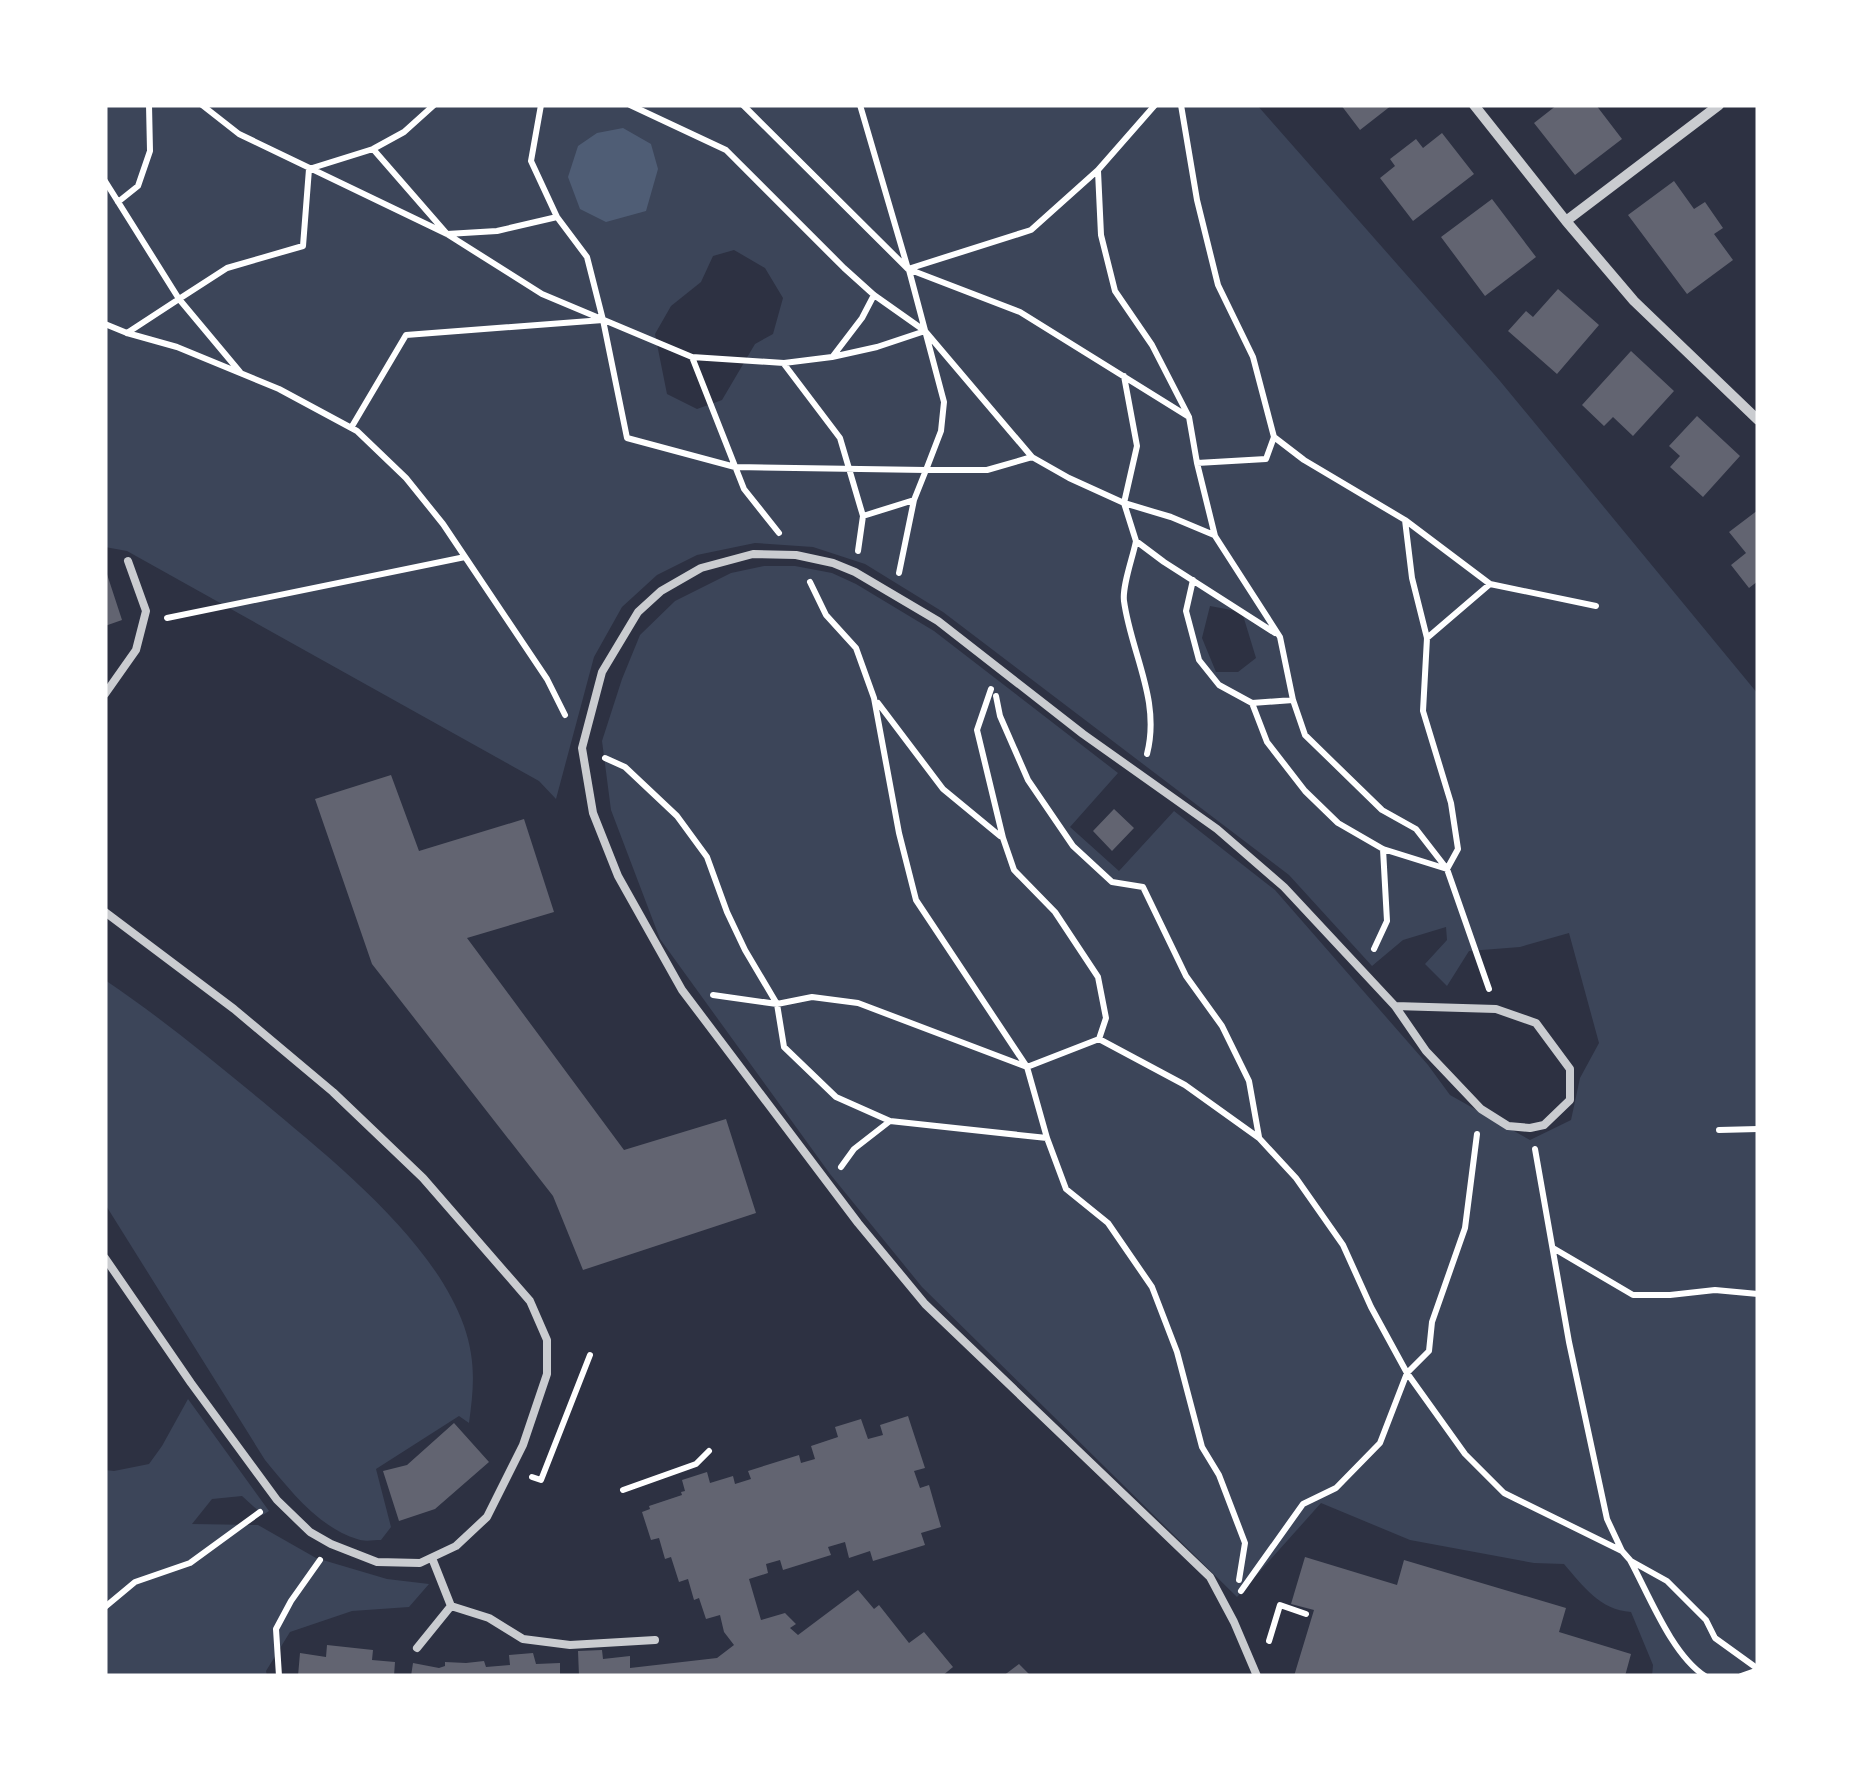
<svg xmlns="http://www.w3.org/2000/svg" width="1863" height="1781" font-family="'Exo 2',sans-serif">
	<rect width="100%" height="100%" fill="#2d3142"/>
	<path fill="#3c4559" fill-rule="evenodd" d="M105,105H1257L1500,381L1758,694V1676H1652L1653,1665L1631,1612C1600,1610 1583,1586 1564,1564L1534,1563L1410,1540L1321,1503L1237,1597L922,1287L830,1174L660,939L611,810L602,741L622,679L640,635L675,601L731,573L764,566H795L832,573L856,584L934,631L1118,773L1070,827L1119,871L1174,811L1275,890L1428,1065L1450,1095L1530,1140L1571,1120L1580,1078L1599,1043L1569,933L1520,947L1469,951L1447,986L1425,964L1447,940L1446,927L1403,940L1372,966L1289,875L943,612L865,564L813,547L755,543L697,555L657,575L622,607L594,657L556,799L539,781L127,551L105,547ZM734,250L765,268L783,298L773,334L755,344L722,400L697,409L667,394L655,334L671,306L701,282L713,256ZM1210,606L1242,612L1256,658L1238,672H1216L1202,638Z
		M105,980C160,1017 211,1059 262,1101C331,1159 433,1239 464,1326C476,1361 474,1387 469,1423L459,1416L376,1469L391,1527L381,1540C373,1540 364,1542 357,1539C318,1527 290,1490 265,1460L105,1204Z
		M188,1399L269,1511L263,1515L242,1496L212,1499L192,1524L258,1525L316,1558L387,1579L429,1584L409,1607L352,1611L290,1632L266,1671L267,1676H105V1470L114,1471L149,1464L162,1446Z"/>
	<path fill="#4f5d75" d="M623,128L651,144L658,169L646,211L606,222L580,209L568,177L578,146L597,133Z"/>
	<path fill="#626471" d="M1341,105H1392L1360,130Z
		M1557,105H1596L1622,139L1575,175L1534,123Z
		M1442,133L1474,174L1413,221L1380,178L1395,166L1390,159L1416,139L1423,148Z
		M1674,181L1694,209L1705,202L1723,228L1714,234L1733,260L1687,294L1628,215Z
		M1492,199L1536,257L1485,296L1441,237Z
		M1558,289L1599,325L1557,374L1508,331L1526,311L1533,317Z
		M1631,351L1674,391L1633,436L1613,417L1604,426L1582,405Z
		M1697,416L1740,456L1703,497L1670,467L1680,456L1669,446Z
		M1758,510V581L1749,588L1731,565L1746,553L1729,532Z
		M105,568L122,620L105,626Z
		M391,775L419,851L524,819L554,912L467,938L624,1150L726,1119L756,1213L583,1270L553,1196L372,964L315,799Z
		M1114,809L1134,828L1112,851L1093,831Z
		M908,1416L925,1468L914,1471L920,1488L929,1485L941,1527L921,1533L925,1545L873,1561L870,1551L849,1558L845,1542L828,1547L831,1555L783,1570L780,1560L766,1564L768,1573L749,1579L761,1620L785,1613L796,1624L790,1628L798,1635L858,1590L874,1609L879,1605L909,1643L924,1632L953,1667L942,1676H579L578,1651L602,1650L603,1659L630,1656V1668L717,1658L734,1645L724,1632L720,1615L706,1619L699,1598L694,1600L688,1579L679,1582L671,1557L665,1559L659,1538L651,1540L642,1512L650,1509L649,1506L682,1495L681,1492L685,1491L682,1480L707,1472L710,1483L733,1476L735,1484L751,1479L748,1471L799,1455L801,1463L815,1459L811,1446L838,1437L835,1427L861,1419L868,1439L883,1435L880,1425Z
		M454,1423L489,1462L435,1509L399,1521L383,1471L407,1465Z
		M1305,1557L1397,1585L1404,1560L1566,1608L1559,1632L1631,1654L1625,1676H1294L1314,1610L1291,1604Z
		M327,1645L373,1650L372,1660L395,1662L394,1676H298L300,1653L326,1657Z
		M533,1653L536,1664L560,1663V1676H411L413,1663L439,1668L445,1666V1662L466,1663L484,1661L486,1667L510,1665L509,1655Z
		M1019,1664L1031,1676H1003Z"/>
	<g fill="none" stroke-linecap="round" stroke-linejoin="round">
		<path stroke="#fff" stroke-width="6" d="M202,105L239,134L447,234L542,294L692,357L784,363L832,357L877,347L925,331
			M541,105L531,161L557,217L587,257L603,320
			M630,105L726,150L844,268L874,295L925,331L1032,457L1069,478L1124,503L1171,517L1214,535
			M743,105L908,269L1020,312L1189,417L1197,463L1215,536L1280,637L1293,700L1305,735L1382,810L1416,829L1447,869L1489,989
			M860,105L908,269L1031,230L1098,170L1155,105
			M1181,105L1197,200L1218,285L1253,357L1274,437L1266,459L1197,463
			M373,149L447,234L497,231L557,217
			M1098,171L1101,235L1115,291L1152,345L1189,417
			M105,181L179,299L127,333
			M118,202L138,186L150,151L149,105
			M105,324L127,333L177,347L279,389L357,431L406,478L443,524L547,679L565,715
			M833,356L862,318L874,295
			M692,357L744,489L779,533
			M784,364L840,438L863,516L914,500
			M240,372L179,299L227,268L303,246L309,169L373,149L404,132L434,105
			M1124,376L1137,446L1124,503L1136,541L1164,562L1275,633
			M351,428L406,335L603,320L627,438L735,467L926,470L941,431L944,402L909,270
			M1274,437L1304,460L1405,520L1490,584L1596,606
			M1136,541C1133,557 1122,586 1124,601C1131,653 1161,700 1147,754
			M858,551L863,516
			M899,573L914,500L926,470H987L1032,457
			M1193,580L1186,611L1199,660L1219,685L1252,703L1267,742L1305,791L1338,823L1383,849L1447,869L1458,849L1451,803L1423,711L1427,638L1412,578L1405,520
			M810,582L826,615L856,648L874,698L899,833L916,900L1027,1067L1047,1138L1066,1189L1108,1223L1152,1287L1177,1352L1202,1447L1219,1475L1245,1543L1239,1580
			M167,618L465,557
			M1427,638L1490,584
			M991,689L977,730L1003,838L1014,870L1055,912L1098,977L1106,1018L1099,1039
			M996,696L1000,716L1028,780L1073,846L1112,882L1143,887L1186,976L1222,1026L1249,1081L1259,1137
			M878,703L943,789L1000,836
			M1252,703L1293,700
			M605,758L625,767L677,816L707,857L727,912L745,950L777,1004L784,1047L836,1097L890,1121
			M1374,949L1387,921L1383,849
			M713,995L777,1004L812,997L858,1003L1027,1067L1099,1039L1185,1085L1259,1138L1296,1178L1343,1245L1371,1307L1407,1373L1465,1454L1504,1493L1622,1551
			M1719,1130L1758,1129
			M1535,1149L1569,1342L1607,1519L1622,1551L1630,1560C1649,1595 1672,1655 1705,1676
			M841,1167L854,1149L890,1121L1047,1138
			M1553,1248L1633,1295H1670L1715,1290L1758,1294
			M532,1477L541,1480L590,1355
			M623,1490L696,1464L709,1451
			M1631,1561L1667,1581L1706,1620L1715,1638L1758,1669
			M1241,1591L1303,1504L1336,1488L1380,1443L1407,1373L1429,1351L1432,1322L1465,1228L1477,1134
			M105,1607L135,1582L190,1563L260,1512
			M1269,1641L1280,1605L1306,1614
			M279,1676L276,1629L291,1601L320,1560
			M1741,1676L1758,1670"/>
		<path stroke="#caccd0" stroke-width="8" d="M105,694L136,650L146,611L128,561
			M105,912L234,1009L333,1092L423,1178L530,1301L547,1340V1374L523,1445L487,1517L456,1546L420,1563L377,1562L331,1544L310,1532L277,1500L191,1383L105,1258
			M432,1558L451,1606
			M417,1648L451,1606L489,1618L523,1639L570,1645L655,1640
			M1257,1676L1234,1622L1210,1577L925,1304L858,1223L682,990L618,876L593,813L582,748L602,672L638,612L661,591L701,568L753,554L796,555L833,563L855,572L938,621L1083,734L1217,829L1284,887L1395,1006L1426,1051L1481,1109L1508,1126L1530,1128L1544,1125L1570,1100V1069L1536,1023L1496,1009L1395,1006"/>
		<path stroke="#caccd0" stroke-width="10" d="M1474,105L1566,221L1634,301L1758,420
			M1566,221L1719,105"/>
	</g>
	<rect width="1863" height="1781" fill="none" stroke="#ffffff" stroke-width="215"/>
</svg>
